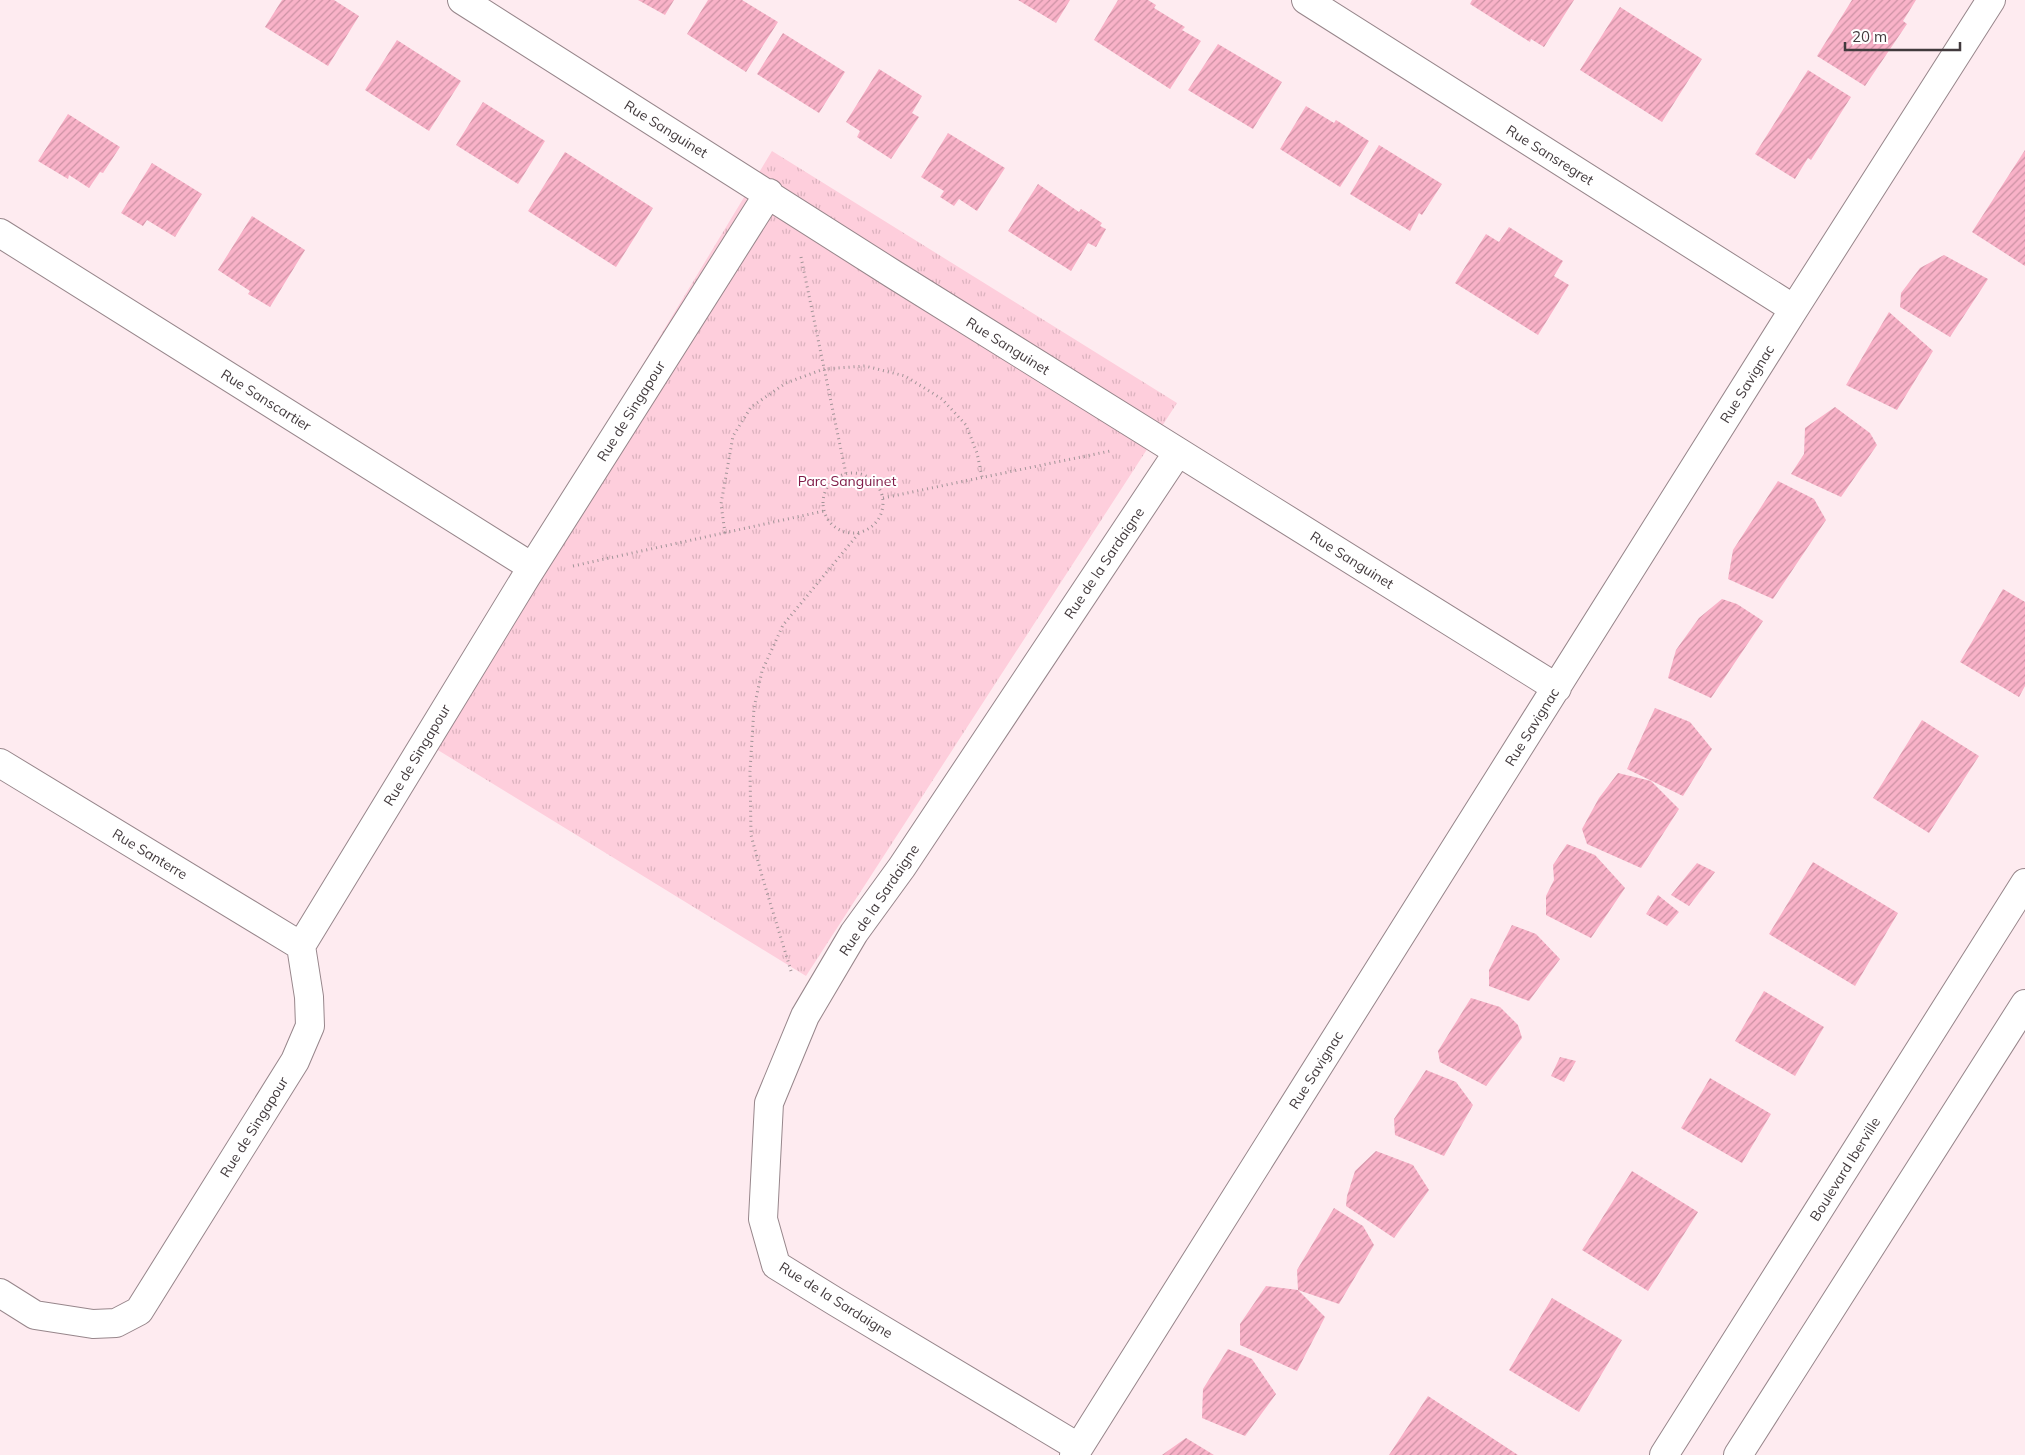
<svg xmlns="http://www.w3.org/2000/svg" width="2025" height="1455" font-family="Mulish,sans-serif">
	<defs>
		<pattern id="park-tufts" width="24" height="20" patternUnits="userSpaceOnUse" patternTransform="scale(1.25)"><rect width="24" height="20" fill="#fecedc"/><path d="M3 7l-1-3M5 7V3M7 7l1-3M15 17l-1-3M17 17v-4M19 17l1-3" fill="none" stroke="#dbb2be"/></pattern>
		<pattern id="building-hatch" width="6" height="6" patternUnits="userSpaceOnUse" patternTransform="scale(1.25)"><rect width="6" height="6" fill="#f9b2c8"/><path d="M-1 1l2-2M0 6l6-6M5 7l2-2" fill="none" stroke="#cb92a4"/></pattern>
	</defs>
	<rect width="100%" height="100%" fill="#feebf0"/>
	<path fill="url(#park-tufts)" d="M772,151L1177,403L806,976L415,736L541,533Z"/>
	<path fill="url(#building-hatch)" d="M282,0H334L359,16L328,66L265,27Z
		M638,0H674L665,15Z
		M708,0H742L778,22L746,72L687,34Z
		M1018,0H1070L1056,23Z
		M1118,0H1148L1156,5L1154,8L1185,27L1182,30L1201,41L1170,89L1094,40Z
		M1472,0H1574L1544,47L1531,39L1530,42L1470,4Z
		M1852,0H1916L1903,21L1907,24L1865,86L1817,56Z
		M1620,7L1702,59L1662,122L1580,70Z
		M783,33L845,72L819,113L757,74Z
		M397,40L461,81L429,131L365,90Z
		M1218,44L1282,82L1253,129L1188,90Z
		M879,69L922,96L912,113L919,117L891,159L857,137L860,131L846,122Z
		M1808,70L1851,97L1811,160L1808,158L1795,179L1755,154Z
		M483,102L545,141L518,184L456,145Z
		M1306,106L1334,123L1336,120L1369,141L1340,187L1280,149Z
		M68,114L120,147L103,173L100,172L89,188L69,175L68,179L38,161Z
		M948,133L1005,168L977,211L959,199L954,206L940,197L944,191L921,177Z
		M1379,145L1442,184L1422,215L1419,213L1410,231L1350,194Z
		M2025,150V266L1972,232Z
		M565,152L653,208L616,267L528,211Z
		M152,163L202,194L175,237L147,220L143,226L121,213Z
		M1038,184L1079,212L1081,209L1102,223L1100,226L1106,229L1096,247L1088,243L1071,271L1008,231Z
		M252,216L305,250L270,307L248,294L250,291L218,270Z
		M1509,227L1563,261L1554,276L1569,285L1538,335L1455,283L1486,234L1499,242Z
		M1944,255L1988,279L1950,337L1900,307L1901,293L1920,268Z
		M1889,312L1933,351L1897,410L1846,385Z
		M1835,407L1870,433L1877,445L1841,497L1791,474L1804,454L1805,428Z
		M1778,481L1814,499L1826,520L1773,599L1728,579L1733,550Z
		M2003,589L2025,602V686L2019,697L1960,662Z
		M1722,599L1737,604L1763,621L1711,698L1668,678L1676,650L1699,618Z
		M1655,708L1690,722L1712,749L1683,796L1627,769Z
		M1922,720L1979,756L1929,833L1873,798Z
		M1618,773L1651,781L1679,809L1641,868L1587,844L1582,829L1599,798Z
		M1567,844L1595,855L1625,888L1591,938L1546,915V896L1554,880L1553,865Z
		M1813,862L1898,913L1855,986L1769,934Z
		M1697,863L1715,872L1689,906L1671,895Z
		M1658,895L1679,912L1667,926L1646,914Z
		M1512,925L1536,934L1560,959L1529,1001L1489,986V970Z
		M1764,991L1824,1027L1795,1076L1735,1041Z
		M1471,998L1500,1007L1518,1025L1522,1038L1486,1086L1440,1062L1438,1051Z
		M1560,1057L1576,1061L1564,1082L1551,1076Z
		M1426,1070L1456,1082L1473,1105L1444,1156L1395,1135L1394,1119Z
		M1710,1078L1771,1114L1742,1163L1681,1128Z
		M1376,1151L1413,1165L1429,1190L1394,1238L1346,1206L1347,1196L1355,1171Z
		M1632,1171L1698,1212L1648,1291L1582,1250Z
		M1334,1208L1363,1226L1374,1245L1339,1304L1298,1290L1297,1270Z
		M1266,1286L1298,1290L1325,1317L1297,1371L1240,1345V1324Z
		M1552,1298L1622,1340L1579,1412L1509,1370Z
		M1228,1349L1252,1359L1276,1394L1245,1436L1202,1418L1203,1389Z
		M1428,1396L1518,1455H1389Z
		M1186,1438L1214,1455H1162Z"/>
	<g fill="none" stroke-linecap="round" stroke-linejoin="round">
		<defs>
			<path id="minor" d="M462,0L893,274L1557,688
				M1306,0L1794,309
				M0,233L532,567
				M0,763L301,946
				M0,1293L35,1315L93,1324L116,1323L139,1311L295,1061L310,1026L309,997L301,946L526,577L769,193
				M1078,1447L836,1302L776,1265L763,1219L769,1103L805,1016L854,933L902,867L1178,452
				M1074,1455L1794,309L1991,0"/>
			<path id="tertiary" d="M1664,1455L2025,883
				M1738,1455L2025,1004"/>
		</defs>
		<use href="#minor" stroke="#97868b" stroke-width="30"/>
		<use href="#tertiary" stroke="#97868b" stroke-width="30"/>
		<path stroke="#a29498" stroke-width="3" stroke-dasharray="1 4" stroke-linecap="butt" d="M801,257L846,474
			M823 503a30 30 0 1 1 60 0a30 30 0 1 1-60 0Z
			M883,498L1110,451
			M725,533L721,504L733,436L751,407L786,383L824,369L865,366L905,376L942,399L966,425L977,453L982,477
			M573,566L824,511
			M791,971L762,876L751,835L750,771L754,708L762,671L783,625L859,533"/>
		<use href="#minor" stroke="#fff" stroke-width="28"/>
		<use href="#tertiary" stroke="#fff" stroke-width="28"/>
	</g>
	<g text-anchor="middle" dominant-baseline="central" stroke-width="4" stroke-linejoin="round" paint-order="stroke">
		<g font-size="14" fill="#423a3d" stroke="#fff">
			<text transform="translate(666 129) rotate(32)">Rue Sanguinet</text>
			<text transform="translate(1550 155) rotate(32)">Rue Sansregret</text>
			<text transform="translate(1008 346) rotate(32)">Rue Sanguinet</text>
			<text transform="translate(1747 384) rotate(-58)">Rue Savignac</text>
			<text transform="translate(266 400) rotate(32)">Rue Sanscartier</text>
			<text transform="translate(631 411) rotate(-58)">Rue de Singapour</text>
			<text transform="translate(1352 560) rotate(32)">Rue Sanguinet</text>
			<text transform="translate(1104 563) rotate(-56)">Rue de la Sardaigne</text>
			<text transform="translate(1532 727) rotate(-58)">Rue Savignac</text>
			<text transform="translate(417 755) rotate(-59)">Rue de Singapour</text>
			<text transform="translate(150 854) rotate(31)">Rue Santerre</text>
			<text transform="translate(879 900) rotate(-56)">Rue de la Sardaigne</text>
			<text transform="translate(1316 1070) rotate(-58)">Rue Savignac</text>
			<text transform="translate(254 1127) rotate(-58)">Rue de Singapour</text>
			<text transform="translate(1845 1169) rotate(-58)">Boulevard Iberville</text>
			<text transform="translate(836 1300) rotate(32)">Rue de la Sardaigne</text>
		</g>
		<g font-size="14" fill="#801c48" stroke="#fff">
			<text x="847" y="481">Parc Sanguinet</text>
		</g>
	</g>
	<path d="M1845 42v8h115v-8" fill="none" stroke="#423a3d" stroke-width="2.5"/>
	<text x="1852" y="42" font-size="15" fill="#423a3d" stroke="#ffffff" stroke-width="4" paint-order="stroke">20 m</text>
</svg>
